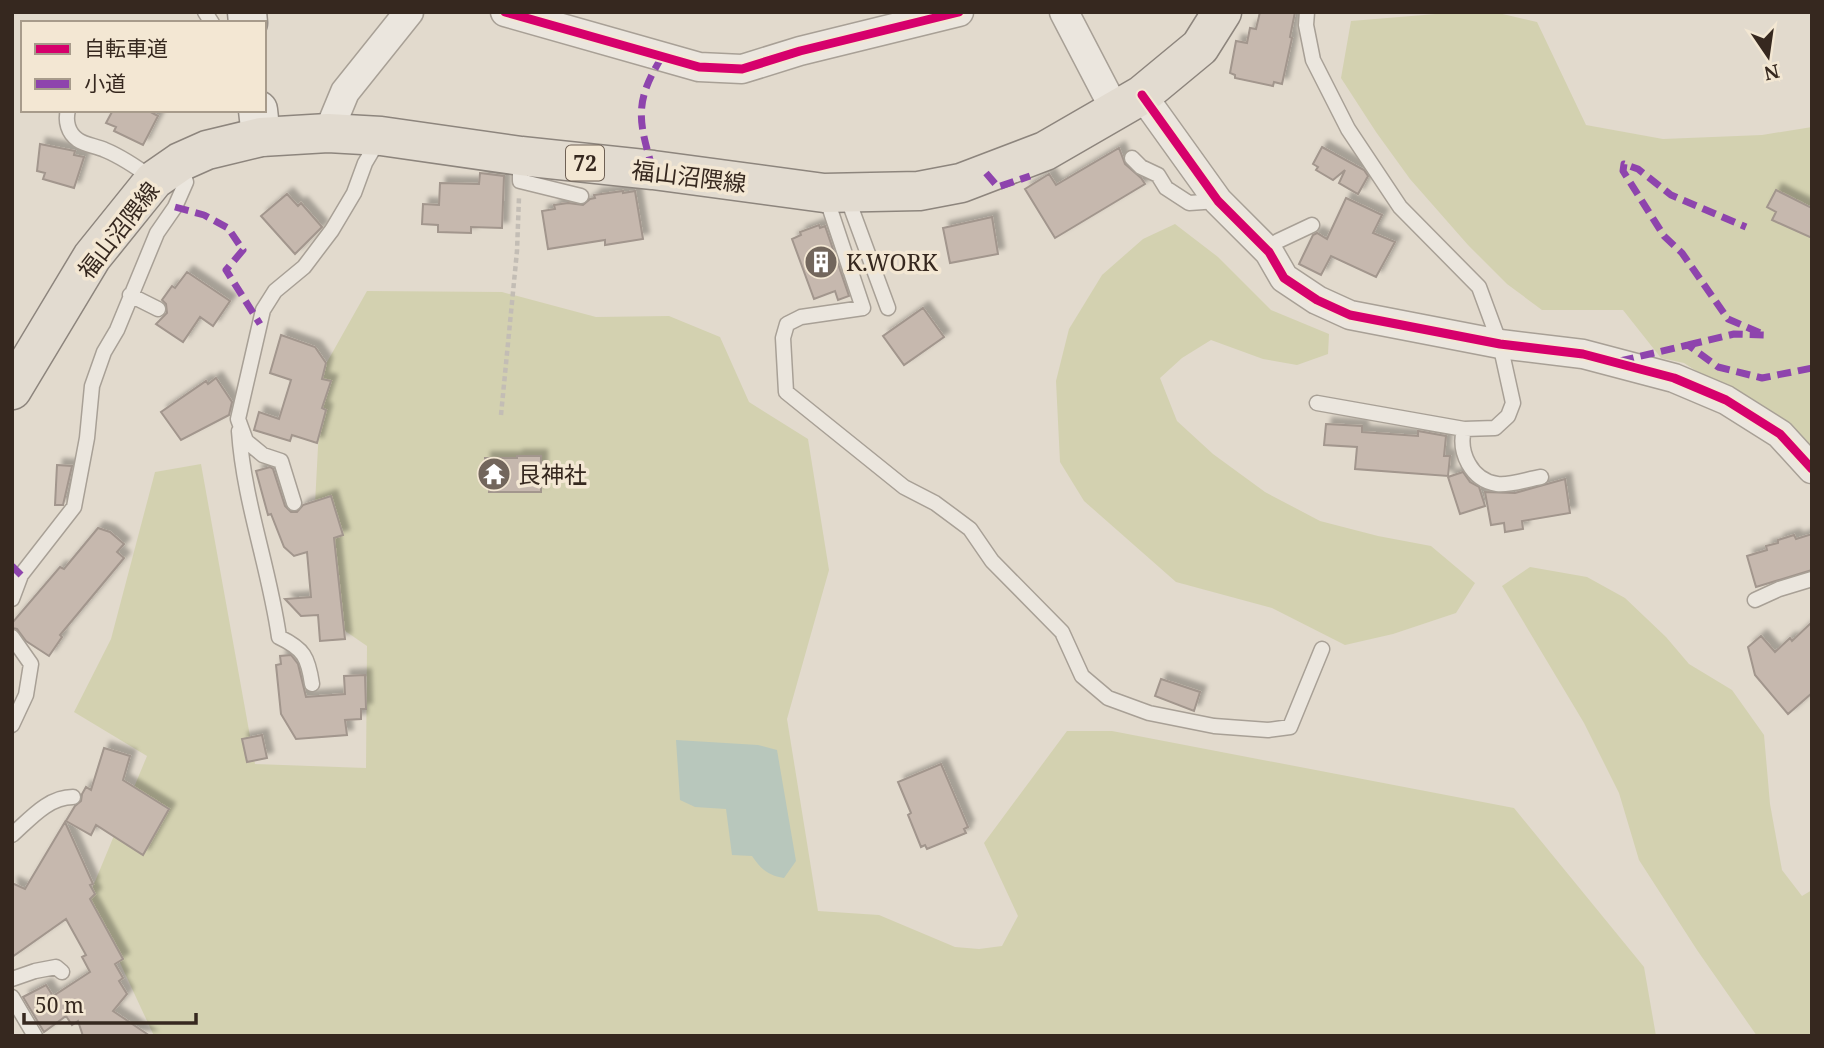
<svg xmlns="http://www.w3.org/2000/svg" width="1824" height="1048" font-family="'Noto Serif','Noto Sans JP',serif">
	<defs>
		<filter id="shadow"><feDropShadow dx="6" dy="-6" stdDeviation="2" flood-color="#0004"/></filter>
	</defs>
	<rect width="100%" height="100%" fill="#e2dacd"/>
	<path fill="#d3d1b0" d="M1460,12H1494L1537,22L1586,125L1663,139L1762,135L1812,127V446L1804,448L1787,430L1684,363L1661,358L1623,310H1542L1507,284L1468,245L1410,179L1376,132L1341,78L1351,21Z
		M1175,224L1218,257L1271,310L1329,334L1328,354L1297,365L1263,359L1211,340L1182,358L1160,378L1177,421L1213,454L1265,492L1320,521L1378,536L1431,546L1475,583L1456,613L1393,634L1345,645L1272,608L1176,582L1084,501L1060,462L1056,381L1069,329L1102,275L1143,239Z
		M367,291L502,292L596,317L669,316L720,337L749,402L808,439L829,570L787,719L818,911L879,915L955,947L979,949L1002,946L1018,916L984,843L1067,731H1112L1514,808L1644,967L1656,1036H154L89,896L147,756L74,712L111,639L155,472L201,464L255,764L366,768L367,646L335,624L315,504L322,371Z
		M1530,567L1587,577L1625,598L1666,637L1689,664L1732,690L1764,735L1770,804L1782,870L1802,896L1812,890V1036H1757L1697,950L1639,860L1619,793L1584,723L1502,586Z"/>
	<path fill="#b8c7bc" d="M676,740L758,745L777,750L796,861L784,878C767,875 761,869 752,856L732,855L726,809L695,807L680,800Z"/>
	<path fill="#c6b8ae" stroke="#a2968d" stroke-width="2" filter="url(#shadow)" d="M1260,12H1295L1290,37L1292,38L1282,84L1274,82L1273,86L1235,78V75L1230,73L1236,41L1247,43L1250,28L1256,29Z
		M113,110H147L158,116L143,145L114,131L116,127L106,123Z
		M40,144L75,151L74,155L84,157L74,188L43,179L45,173L37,171Z
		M1322,147L1364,170L1368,176L1358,194L1339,183L1345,170L1333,180L1316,170L1318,167L1313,164Z
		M1119,148L1125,164L1141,178L1145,184L1055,238L1025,189L1049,174L1056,185Z
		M480,173L504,176L502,228L471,227V233L438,232V225L422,224L423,204L439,205L440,183L479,184Z
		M1776,190L1812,208V238L1772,220L1776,212L1767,207Z
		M623,191V193L635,191L643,239L605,245V240L548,249L542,211L555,209L554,205L568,203L583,205L590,199L595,198L594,195Z
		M287,194L298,206L301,203L322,227L295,254L261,216Z
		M1346,198L1382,215L1373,233L1395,242L1376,277L1331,256L1321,275L1299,264L1313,235L1317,233L1327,239Z
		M992,217L998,254L950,263L943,228Z
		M819,225L820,228L825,226L849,296L838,300L835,291L814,299L792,239L801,235L800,232Z
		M187,272L230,301L213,326L200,317L183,342L156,324L167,313L166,304L162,300L172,286L175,288Z
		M923,308L944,337L904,365L883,336Z
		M281,335L315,347L326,363L322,379L331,381L322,408L326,410L317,443L292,435L290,441L254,430L259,412L279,419L291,380L270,373Z
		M216,378L232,402L229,415L181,440L161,412L206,381L208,384Z
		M1326,424L1362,426V432L1418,436V431L1446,436L1444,456H1450L1448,476L1355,469L1357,447L1324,445Z
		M517,456H541V492H489L490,478H485V458H517Z
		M57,465L72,466L63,505H55Z
		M270,467L273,469L285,506L291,512H297L303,505L331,496L343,535L334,538L345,639L320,641L318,615L301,616L285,599L311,597L307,552L294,556L284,547L271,514L268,515L256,471Z
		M1463,472L1470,482L1479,487L1485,506L1460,514L1448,477Z
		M1565,479L1570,513L1522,521L1523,529L1505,532L1504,523L1491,525L1485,492L1515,493Z
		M98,528L110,532L124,544L117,552L124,558L60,635L62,637L49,656L26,641L17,629L12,628V623L60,567L64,569Z
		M1812,534V570L1756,587L1747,556L1767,550L1766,546L1778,543V540L1794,535L1796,539Z
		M1812,622V693L1788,714L1755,675L1748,647L1761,636L1775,652L1790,638L1792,641Z
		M291,655L298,664L306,697L345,694L344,676L365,675L366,709H361V719L345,720L347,735L296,739L281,714L276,665L281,664L280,656Z
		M1161,679L1200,692L1194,711L1155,696Z
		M262,735L267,758L247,762L242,739Z
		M104,748L130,756L123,780L169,809L143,855L96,825L91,835L66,821L75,806L81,801L82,794L86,787L91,790Z
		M941,764L968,827L964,829L966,833L927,849L925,845L921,847L908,815L911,813L898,782Z
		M65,822L93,884L90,885L95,894L90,899L123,959L115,964L123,978L119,981L127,994L113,1011L150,1036H83L78,1021L72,1025L66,1016L44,1032L23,997L46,985L53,996L90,972L82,957L86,955L66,919L12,957V883L25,889Z"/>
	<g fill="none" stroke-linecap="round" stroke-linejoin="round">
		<defs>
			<path id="lane" d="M205,12L212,23
				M1307,12L1306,25L1313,60L1348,129L1400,207L1479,287L1500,344L1513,403L1508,416L1495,428L1464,429L1317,403
				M68,110C65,121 68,133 78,140C85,145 96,146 105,150C122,157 138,168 153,179
				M520,158V181L581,196
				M1132,158L1141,167L1158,175L1166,188L1189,203L1218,201
				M825,194L863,308L801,317L787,324L783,338L786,392L904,487L935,503L970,529L992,561L1062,632L1082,676L1108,698L1149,713L1214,726L1268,730L1290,727L1322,649
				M846,194L888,308
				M1269,252L1278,241L1312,225
				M130,295L158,309
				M1464,429C1458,452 1471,480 1497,484C1509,486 1528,479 1541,477
				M239,431C244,503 269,566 279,637C304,649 308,657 312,684
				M294,503L281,461L263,455L246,441L238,419L263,310L275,291L304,267L332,230L354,193L365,163L378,141
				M12,599L21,575L74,507L87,438L92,386L104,352L117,330L157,233L175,207L186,182L181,164
				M1755,600L1779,589L1812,579
				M12,637L31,664L26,695L12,725
				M12,835C30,819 48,797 73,797
				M12,979L35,971L56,967L62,972
				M12,997L35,1036"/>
			<path id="street" d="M505,12L699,67L742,69L800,51L959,12
				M1064,12L1115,110
				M1142,95L1218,201L1269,252L1284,278L1317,300L1350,315L1500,344L1583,354L1674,378L1726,400L1780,434L1812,469
				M328,133L345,92L409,12"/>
			<path id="secondary" d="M247,12L248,23
				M258,110L261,137"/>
			<path id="primary" d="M12,390L92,257L154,180L180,162L207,150L261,137L328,133L381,136L521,156L653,170L824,193L919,191L961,183L1045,151L1142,95L1200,47L1222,12"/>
		</defs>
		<use href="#lane" stroke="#a8a096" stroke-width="17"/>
		<use href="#street" stroke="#a8a096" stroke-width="31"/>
		<use href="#secondary" stroke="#978f86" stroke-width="41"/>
		<use href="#primary" stroke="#8d857d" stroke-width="41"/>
		<path stroke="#c3bdb5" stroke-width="4.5" stroke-dasharray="5 3.5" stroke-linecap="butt" d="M501,415L517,251L519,197"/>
		<use href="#lane" stroke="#ebe6de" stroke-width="14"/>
		<use href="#street" stroke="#ebe6de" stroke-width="28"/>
		<use href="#secondary" stroke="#ebe6de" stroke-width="38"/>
		<use href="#primary" stroke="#e2dbd0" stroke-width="38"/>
		<path stroke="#8e44ad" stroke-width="7" stroke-dasharray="14 7" stroke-linecap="butt" d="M653,170C639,122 633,103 662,57
			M986,173L998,187L1030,176
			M175,207L204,215L228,228L243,250L226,270L260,324
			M1688,345L1734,334L1765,335L1728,319L1682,253L1664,236L1623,171L1624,164L1638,169L1671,195L1746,227
			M1620,361L1688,345L1718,367L1762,378L1812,368
			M12,566L21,575"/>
		<defs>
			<path id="cycleway" d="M505,12L699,67L742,69L800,51L959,12
				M1142,95L1218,201L1269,252L1284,278L1317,300L1350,315L1500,344L1583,354L1674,378L1726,400L1780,434L1812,469"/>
		</defs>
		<use href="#cycleway" stroke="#f3e7d3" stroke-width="13"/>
		<use href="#cycleway" stroke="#d6006c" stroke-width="9"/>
	</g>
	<defs>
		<symbol id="building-disc" viewBox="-11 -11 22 22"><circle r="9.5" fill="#72665c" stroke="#f3e7d3"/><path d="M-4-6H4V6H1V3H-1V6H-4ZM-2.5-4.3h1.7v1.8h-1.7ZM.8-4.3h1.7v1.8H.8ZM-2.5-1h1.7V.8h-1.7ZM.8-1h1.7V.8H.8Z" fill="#fff"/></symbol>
		<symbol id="temple-disc" viewBox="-11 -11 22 22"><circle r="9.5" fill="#72665c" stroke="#f3e7d3"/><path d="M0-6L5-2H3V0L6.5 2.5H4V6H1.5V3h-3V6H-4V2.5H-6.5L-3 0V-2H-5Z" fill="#fff"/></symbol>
	</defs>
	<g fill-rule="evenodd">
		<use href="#building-disc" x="802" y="243" width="38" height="38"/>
		<use href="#temple-disc" x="475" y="455" width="38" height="38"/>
	</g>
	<g text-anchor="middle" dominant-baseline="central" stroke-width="7" stroke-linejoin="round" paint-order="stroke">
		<rect fill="#f3e7d3" stroke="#6f6155" stroke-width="2" x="566" y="145.5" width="38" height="35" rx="5"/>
		<g font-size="21" font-weight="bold" fill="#36281f">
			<text x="585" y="163">72</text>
		</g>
		<g font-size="23" fill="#36281f" stroke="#f3e7d3">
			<text transform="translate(689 176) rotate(7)">福山沼隈線</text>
			<text transform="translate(118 230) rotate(-52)">福山沼隈線</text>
		</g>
		<g font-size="23" fill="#36281f" stroke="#f3e7d3" text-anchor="start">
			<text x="846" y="262">K.WORK</text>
			<text x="518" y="474">艮神社</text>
		</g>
	</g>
	<rect width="1824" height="1048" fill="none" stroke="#36281f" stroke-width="28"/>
	<rect x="21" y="21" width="245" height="91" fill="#f3e7d3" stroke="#a79b8b" stroke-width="2"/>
	<rect x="35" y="44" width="35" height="10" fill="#d6006c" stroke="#a79b8b" stroke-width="2"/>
	<text x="84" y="56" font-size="21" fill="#36281f">自転車道</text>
	<rect x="35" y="79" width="35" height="10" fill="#8e44ad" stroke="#a79b8b" stroke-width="2"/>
	<text x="84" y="91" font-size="21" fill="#36281f">小道</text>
	<g transform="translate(1768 56) rotate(167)" stroke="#f3e7d3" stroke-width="5" paint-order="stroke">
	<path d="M0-5L12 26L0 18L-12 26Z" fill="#36281f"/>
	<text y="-10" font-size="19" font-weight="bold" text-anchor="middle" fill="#36281f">N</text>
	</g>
	<path d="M24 1013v10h172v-10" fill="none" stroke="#36281f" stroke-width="3.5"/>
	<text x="35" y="1013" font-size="21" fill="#36281f" stroke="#f3e7d3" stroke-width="5" paint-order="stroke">50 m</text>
</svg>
